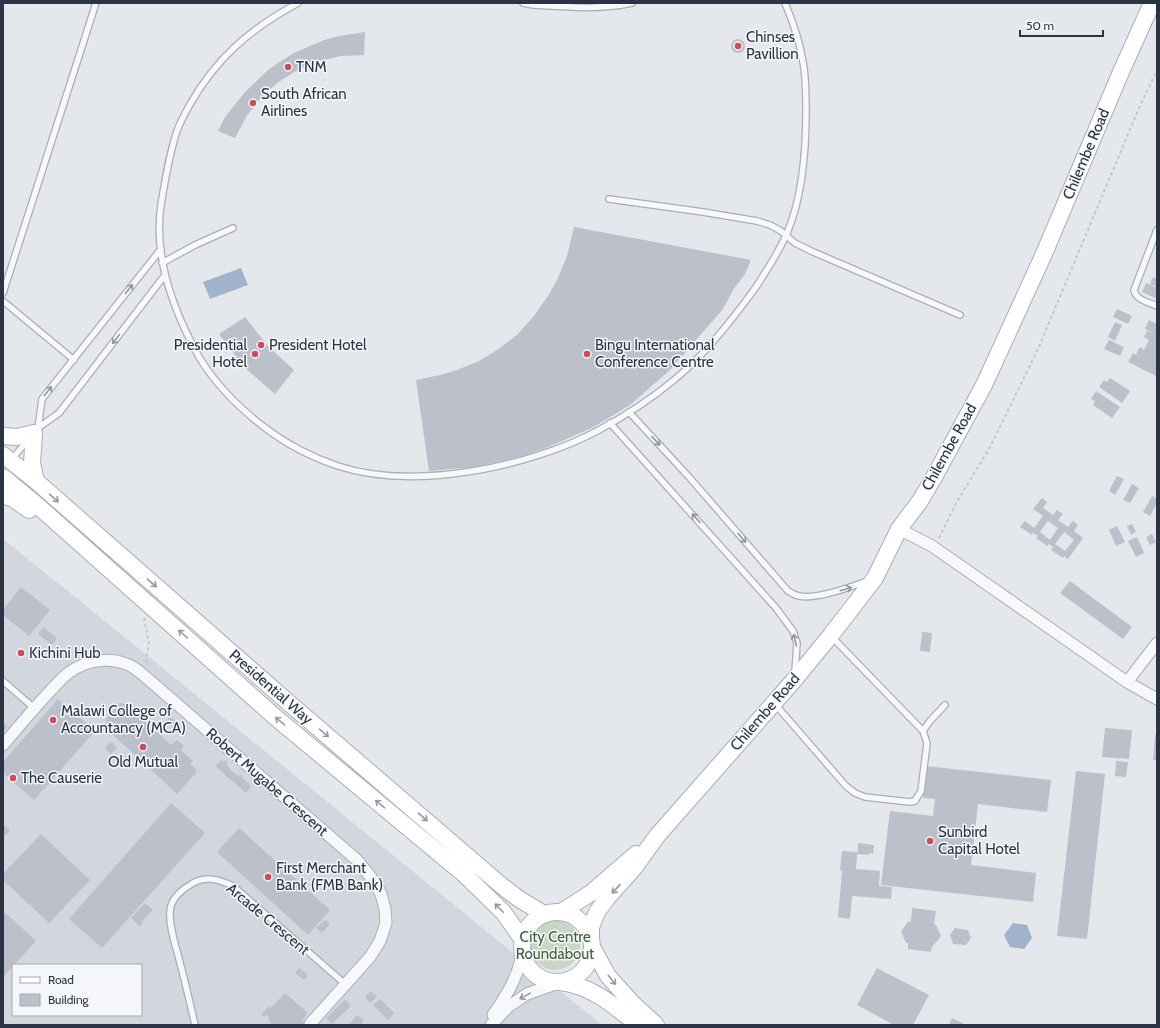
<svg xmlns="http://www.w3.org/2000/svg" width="1160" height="1028" font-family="Cabin,sans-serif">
	<rect width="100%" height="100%" fill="#e4e7ec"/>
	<path fill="#d2d6de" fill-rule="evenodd" d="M3,539L40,569L58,583L602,1025H3ZM13,965H141V1015H13Z"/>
	<path fill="#c9d6c5" d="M530 945a25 25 0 1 1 50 0a25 25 0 1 1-50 0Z"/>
	<path fill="#9fb4cc" d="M241,268L248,285L210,299L203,282Z
		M1013,923L1027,925L1032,938L1024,949L1010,947L1004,935Z"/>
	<path fill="#bbc0ca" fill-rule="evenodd" d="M365,32L364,55L341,56L329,59L318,61L296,71L277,83L260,99L246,117L235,138L218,131L225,117L245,92L268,70L281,61L294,53L324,40L339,36Z
		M731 46a7 7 0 1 1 14 0a7 7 0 1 1-14 0Z
		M574,227L751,260L745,274L733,290L723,309L670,370L630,405L592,428L548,447L523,456L476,467L429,471L416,380L440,375L457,370L479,361L500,348L517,335L534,316L548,296L557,280L567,256Z
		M1153,277L1157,279V287L1150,284Z
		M1146,283L1157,288V299L1142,292Z
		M1117,309L1132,316L1128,324L1113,317Z
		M245,317L267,345L294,370L275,394L244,367L219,334Z
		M1149,320L1157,324V373L1156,376L1128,362L1133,353L1143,359L1136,354L1140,347L1144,350L1149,340L1144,337L1147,331L1155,334L1145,329Z
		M1115,322L1122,325L1115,341L1108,337Z
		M1109,340L1124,347L1120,356L1104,349Z
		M1110,378L1130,391L1122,403L1099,387L1104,380L1107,382Z
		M1096,391L1120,407L1112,418L1093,405L1095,401L1091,399Z
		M1117,476L1124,479L1115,495L1109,491Z
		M1132,484L1139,488L1130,503L1123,500Z
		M1152,496L1157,499V503L1150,516L1143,512Z
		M1042,498L1047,502L1043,508L1053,515L1057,510L1063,514L1058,520L1068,527L1073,521L1078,525L1074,531L1083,538L1068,559L1064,556L1063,558L1051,550L1053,547L1049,544L1047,546L1036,538L1038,536L1033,533L1032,535L1020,527L1025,521L1034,528L1043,516L1033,509ZM1048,521L1058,528L1050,540L1040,532ZM1064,532L1074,540L1065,551L1055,544Z
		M1132,524L1136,532L1131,535L1127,526Z
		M1117,526L1125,542L1116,546L1109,530Z
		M1152,534L1156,542L1150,545L1146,537Z
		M1137,537L1144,553L1136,557L1128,541Z
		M1070,581L1132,627L1123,639L1060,593Z
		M21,587L50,610L29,636L3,615V610Z
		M43,627L57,638L52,645L38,634Z
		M922,632L932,633L930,652L920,651Z
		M58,699L95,731L34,800L3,773V762Z
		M120,703L125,704L126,703L171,745L177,740L184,746L181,750L193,761L190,764L197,770L195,772L196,773L177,794L110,732L116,725L113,722L110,725L105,720Z
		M170,716L177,723L173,728L166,721Z
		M3,723L7,726L3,732Z
		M1105,728L1132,730L1129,759L1102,757Z
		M1155,735H1157V760H1153Z
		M112,742L117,749L110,754L105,747Z
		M221,760L223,762L225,760L228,762L226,764L229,768L236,775L239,776L240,774L242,776L241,777L251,786L246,793L215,766Z
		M1116,761L1128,762L1126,777L1115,776Z
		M926,766L1051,780L1047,812L978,804L971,865L1036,873L1033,902L881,885L890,811L933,816L935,799L923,798Z
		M1076,771L1105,774L1087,939L1057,936Z
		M171,803L205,833L102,948L69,919Z
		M3,825L10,830L3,838Z
		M239,828L330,910L308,935L217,852Z
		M41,834L90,880L49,923L3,880V874Z
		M858,843L874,845L873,854L869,853V855L857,854L856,869L880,871L879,886L892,887L891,899L852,896L850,919L838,917L842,871L840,870L842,851L858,852Z
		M145,903L153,910L141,922L143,923L140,926L131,918Z
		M912,908L936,911L934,924L936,925L941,936L933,946H932L931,952L908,949V943H906L901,931L909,921L911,922Z
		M3,911L36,941L4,976L3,975Z
		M325,920L330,924L322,933L316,928Z
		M955,928L968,930L971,938L966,945L953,944L950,935Z
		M299,968L308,975L304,980L295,973Z
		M877,968L929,995L913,1025H894L857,1005Z
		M371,991L377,997L370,1003L365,997Z
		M285,993L308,1013L302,1020L307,1025H273L268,1020L270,1018L266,1015L264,1017L261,1014L269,1006L271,1008Z
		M380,999L394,1013L388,1020L373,1005Z
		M345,1000L351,1006L332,1024L326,1018Z
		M357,1015L364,1021L360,1025H349Z
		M952,1018L964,1024V1025H949Z"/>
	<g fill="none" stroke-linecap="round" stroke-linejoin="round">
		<defs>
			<path id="service" d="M298,3C250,29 216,58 189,106C185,114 180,122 177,131C169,155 165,180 161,205C153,258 174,312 199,357C216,385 238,407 264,427C286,444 311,457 338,466C414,491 530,467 599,430C625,416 651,399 674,380C705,355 733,319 756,287C767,270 779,252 787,233C803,196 806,150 806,111C806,94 806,78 803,62C800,42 793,22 785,3
				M523,3L533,5C566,7 599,10 632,3
				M609,199L703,212L757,221L770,225L781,231L795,243L811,251L960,315
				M1157,230L1134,290C1136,300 1148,302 1157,306
				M162,263L195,245L233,228
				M3,293L96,3
				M3,301L74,360
				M629,412L689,477L788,591C791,593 795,595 799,596C816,600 851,587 867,581
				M610,423L776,608L793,631L797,643L795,672
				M38,428L42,399L161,249
				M11,460L38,428L59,413L165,275
				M3,681L34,708
				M774,703L846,786L855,793L865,797L910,802L915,801L921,791L927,743L923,731L831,636
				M923,731L930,721L945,705
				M195,1025C190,1003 185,981 179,959C175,943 169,927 170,911C171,899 180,891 190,885C204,875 218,879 233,886L345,984"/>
			<path id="minor" d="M899,529L932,546L1127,682L1157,699
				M1127,682L1157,643
				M3,745C19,726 35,707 52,689C57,684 62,678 67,674C89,657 120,655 141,673L357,860L373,880L381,894L385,909L386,923L380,941L370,957L310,1024
				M493,1015C507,995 516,980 522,956
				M491,1025L508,1007L527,994L561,982"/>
			<path id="secondary" d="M3,436L17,437L34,433L32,463L36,481
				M3,455L36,481L289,703L502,886L519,899L544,914
				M3,477L38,506L275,717L464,874L504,913L522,939
				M3,496L12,498L29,510
				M522 947a35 35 0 1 1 70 0a35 35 0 1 1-70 0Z
				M561,912L591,893L636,854
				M591,939V927L597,912L608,897L634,868L657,836L795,679L831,635L875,578L899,529L920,501L933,479L984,385L1043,256L1121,72L1152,3
				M592,947L608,976L633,1004L656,1025
				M561,982C594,987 613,1005 638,1025"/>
		</defs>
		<use href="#service" stroke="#a9aeb7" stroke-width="8"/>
		<use href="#minor" stroke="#a9aeb7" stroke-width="13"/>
		<use href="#secondary" stroke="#a9aeb7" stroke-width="18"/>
		<path stroke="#c2c5cb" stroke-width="2" stroke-dasharray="3 3" stroke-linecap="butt" d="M939,538L955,505L990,447L1038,349L1139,108L1157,70
			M144,618L149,643L146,663"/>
		<use href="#service" stroke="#f7f8fa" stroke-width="5.5"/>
		<use href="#minor" stroke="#f7f8fa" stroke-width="11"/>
		<use href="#secondary" stroke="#fff" stroke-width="16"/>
	</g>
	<defs><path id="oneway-shaft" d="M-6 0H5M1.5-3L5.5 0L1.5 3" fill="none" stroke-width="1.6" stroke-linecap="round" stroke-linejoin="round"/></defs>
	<g stroke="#9196a0">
		<use href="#oneway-shaft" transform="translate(129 289) rotate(-52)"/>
		<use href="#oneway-shaft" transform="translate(116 339) rotate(128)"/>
		<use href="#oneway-shaft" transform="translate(48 391) rotate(-51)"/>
		<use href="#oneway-shaft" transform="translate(656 441) rotate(47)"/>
		<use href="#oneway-shaft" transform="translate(696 518) rotate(-132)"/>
		<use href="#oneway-shaft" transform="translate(742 538) rotate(49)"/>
		<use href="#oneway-shaft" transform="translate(846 589) rotate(-17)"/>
		<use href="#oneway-shaft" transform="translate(795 640) rotate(-104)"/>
		<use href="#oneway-shaft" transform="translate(525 996) rotate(151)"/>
	</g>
	<g stroke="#959aa2">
		<use href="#oneway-shaft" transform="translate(54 498) rotate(41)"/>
		<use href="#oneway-shaft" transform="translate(152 583) rotate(41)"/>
		<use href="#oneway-shaft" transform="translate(183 634) rotate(-138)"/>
		<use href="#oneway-shaft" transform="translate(280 721) rotate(-140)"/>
		<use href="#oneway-shaft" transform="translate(324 733) rotate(40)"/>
		<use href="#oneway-shaft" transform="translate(380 804) rotate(-140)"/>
		<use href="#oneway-shaft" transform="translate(423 817) rotate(41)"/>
		<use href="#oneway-shaft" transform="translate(616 889) rotate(133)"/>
		<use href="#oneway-shaft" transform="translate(499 908) rotate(-134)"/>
		<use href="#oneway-shaft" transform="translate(612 980) rotate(51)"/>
	</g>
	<g fill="#d1495b" stroke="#f4f6f9" stroke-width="1.5">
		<circle cx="738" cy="46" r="4"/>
		<circle cx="288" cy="67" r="4"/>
		<circle cx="253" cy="103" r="4"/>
		<circle cx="261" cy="345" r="4"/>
		<circle cx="255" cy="354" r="4"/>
		<circle cx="587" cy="354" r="4"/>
		<circle cx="21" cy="653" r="4"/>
		<circle cx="53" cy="720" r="4"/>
		<circle cx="143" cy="747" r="4"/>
		<circle cx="13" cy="778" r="4"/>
		<circle cx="930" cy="841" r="4"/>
		<circle cx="268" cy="877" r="4"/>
	</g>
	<g text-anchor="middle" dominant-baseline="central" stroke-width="3" stroke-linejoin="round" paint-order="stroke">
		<g font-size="15" fill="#2b3445" stroke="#f4f6f9" text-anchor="start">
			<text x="746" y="37">Chinses<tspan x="746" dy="17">Pavillion</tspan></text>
			<text x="296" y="67">TNM</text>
			<text x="261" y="94">South African<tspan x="261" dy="17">Airlines</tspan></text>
			<text x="247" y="345" text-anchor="end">Presidential<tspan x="247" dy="17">Hotel</tspan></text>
			<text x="269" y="345">President Hotel</text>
			<text x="595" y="345">Bingu International<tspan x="595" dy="17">Conference Centre</tspan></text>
			<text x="29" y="653">Kichini Hub</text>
			<text x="61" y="711">Malawi College of<tspan x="61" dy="17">Accountancy (MCA)</tspan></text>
			<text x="143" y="762" text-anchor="middle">Old Mutual</text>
			<text x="21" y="778">The Causerie</text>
			<text x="938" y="832">Sunbird<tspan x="938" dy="17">Capital Hotel</tspan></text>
			<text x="276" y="868">First Merchant<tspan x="276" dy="17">Bank (FMB Bank)</tspan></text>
		</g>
		<g font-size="15" fill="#2b3445" stroke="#f4f6f9">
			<text transform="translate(1086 154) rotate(-67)">Chilembe Road</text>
			<text transform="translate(949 447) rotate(-61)">Chilembe Road</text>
			<text transform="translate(271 687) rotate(41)">Presidential Way</text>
			<text transform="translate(765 712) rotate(-49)">Chilembe Road</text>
			<text transform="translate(267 782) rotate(41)">Robert Mugabe Crescent</text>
			<text transform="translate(268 919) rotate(40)">Arcade Crescent</text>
		</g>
		<g font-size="15" fill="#3f6138" stroke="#f4f6f9">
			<text x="555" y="937">City Centre<tspan x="555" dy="17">Roundabout</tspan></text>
		</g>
	</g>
	<rect width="1160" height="1028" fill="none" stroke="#2b3445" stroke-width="8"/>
	<rect x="12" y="964" width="130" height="52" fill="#f4f6f9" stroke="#a4a8b1"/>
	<rect x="20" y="977" width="20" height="6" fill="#ffffff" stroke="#a4a8b1"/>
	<text x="48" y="984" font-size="12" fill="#2b3445">Road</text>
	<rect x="20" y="994" width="20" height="12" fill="#bbc0ca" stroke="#a4a8b1"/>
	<text x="48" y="1004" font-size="12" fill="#2b3445">Building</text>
	<path d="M1020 30v6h83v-6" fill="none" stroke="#2b3445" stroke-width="2"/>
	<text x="1026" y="30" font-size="12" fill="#2b3445" stroke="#f4f6f9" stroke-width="3" paint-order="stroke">50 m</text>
</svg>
